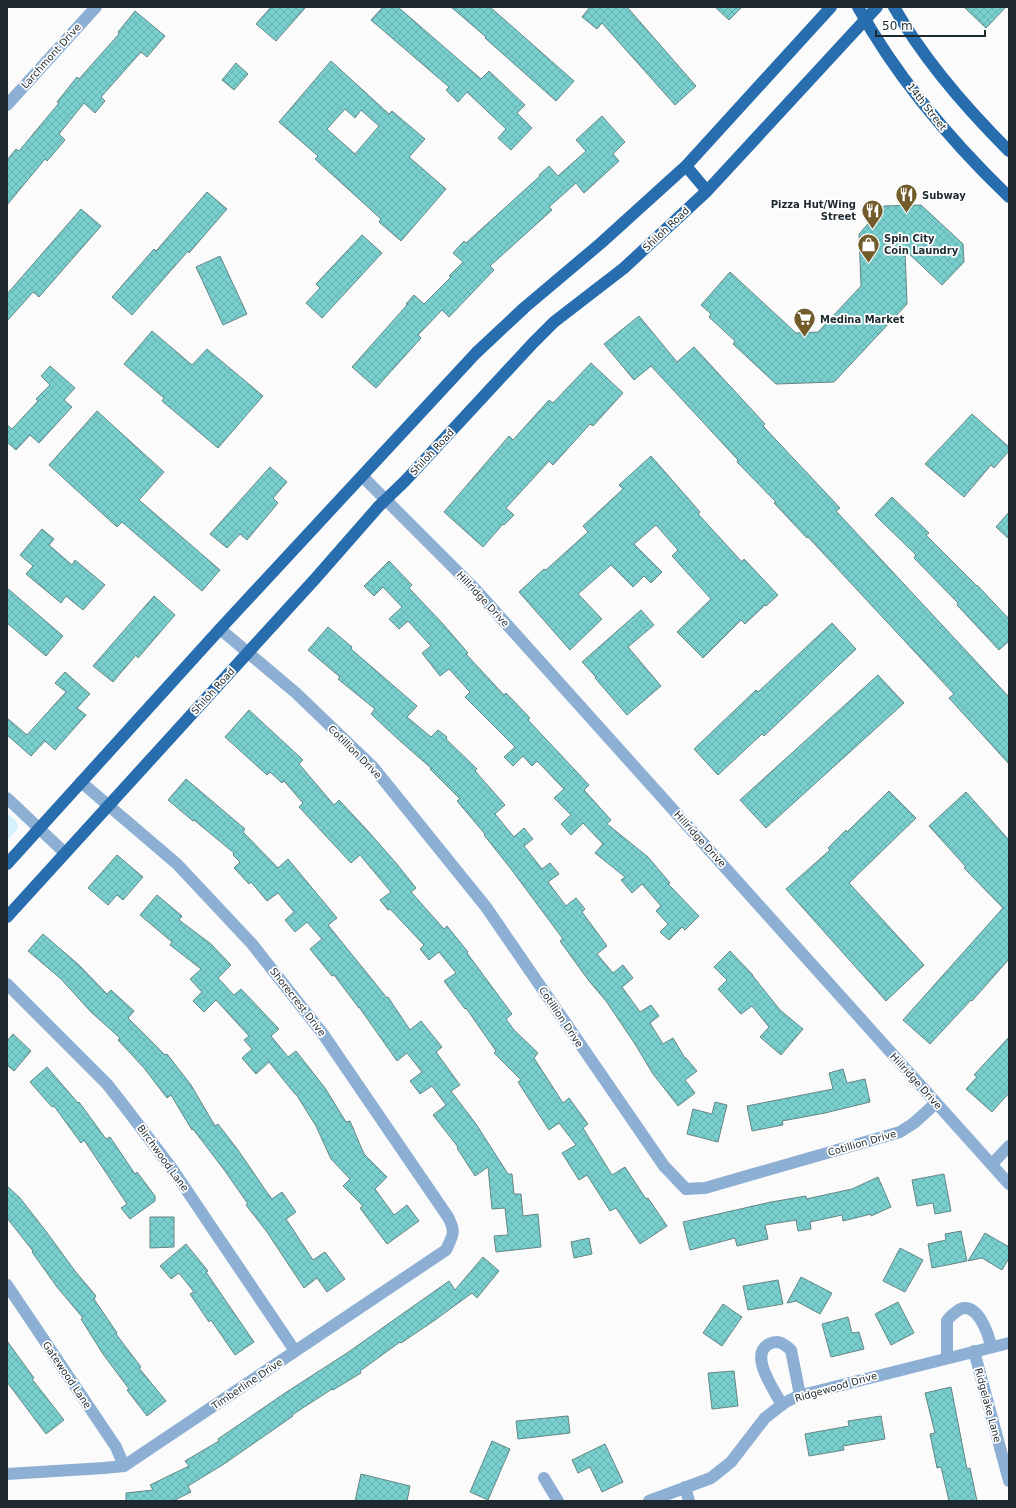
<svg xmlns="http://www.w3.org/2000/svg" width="1016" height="1508" font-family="'DejaVu Sans',sans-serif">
	<defs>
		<pattern id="building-cross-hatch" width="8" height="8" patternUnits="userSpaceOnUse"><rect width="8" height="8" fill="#78cfce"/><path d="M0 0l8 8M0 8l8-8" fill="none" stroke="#67b2b1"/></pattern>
	</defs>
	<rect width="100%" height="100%" fill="#fbfbfb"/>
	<path fill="#d5f1fc" d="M7,813L16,821L18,828L7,841Z"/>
	<path fill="url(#building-cross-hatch)" stroke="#648685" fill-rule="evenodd" d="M271,7H306L276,41L256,24Z
		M383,7H398L481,79L489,71L525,105L517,113L532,128L511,150L498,138L506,129L467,92L458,102L446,90L449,87L371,20Z
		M451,7H490L574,81L556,101L485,38L486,37Z
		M590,7H627L696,86L675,105L602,23L597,29L582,17Z
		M715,7H742L729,20Z
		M964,7H1006L986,28Z
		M135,11L165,36L147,57L141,52L101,97L105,101L95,113L84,103L59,134L65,140L47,161L45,159L7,205V160L16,149L19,151L59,103L57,102L77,77L79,79L119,34L118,32Z
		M331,61L389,114L392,111L425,139L409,157L446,189L401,241L379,222L381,219L315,159L318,156L279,122ZM345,109L355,118L361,110L379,126L355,154L327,129Z
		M236,63L248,74L234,90L222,80Z
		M602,116L625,142L613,154L619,161L584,193L576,183L549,207L552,210L490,266L494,270L449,317L442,310L418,335L421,338L376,388L352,367L407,305L406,304L414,295L424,304L451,277L449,276L463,262L453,253L464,241L466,243L540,176L539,175L549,166L558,176L586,151L576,140Z
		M207,192L227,209L189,253L188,251L132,315L112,297L154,249L156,251Z
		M921,205L963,244L964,262L942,285L905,250L907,304L834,382L776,384L733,344L735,341L709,317L711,314L701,305L730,272L796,333L818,332L861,286L859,234L884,206Z
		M81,209L101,226L39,297L33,292L7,321V294Z
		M362,235L382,253L322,318L306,303L320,288L316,284Z
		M220,256L247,314L223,325L196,267Z
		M639,316L677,362L694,347L765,424L763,426L840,508L836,511L1009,697V764L949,698L954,694L808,537L807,538L774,503L776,502L737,462L738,460L651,366L634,380L604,344Z
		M152,331L192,365L207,349L263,396L218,448L162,401L164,398L124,364Z
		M591,363L623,393L593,426L590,424L553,465L549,461L506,508L514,515L504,525L503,524L483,547L444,512L509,436L513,440L549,400L553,403Z
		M50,366L75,388L64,400L72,407L39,443L30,435L16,450L7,442V425L12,429L38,401L36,399L50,385L41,376Z
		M97,411L164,472L139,500L220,570L202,591L122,522L117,527L49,465Z
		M972,414L1009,447V451L994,468L991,465L964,497L925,464Z
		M651,456L700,512L698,514L742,562L744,559L778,595L766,606L765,605L745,624L741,620L703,658L677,632L711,599L672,556L678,550L656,525L634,544L662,572L651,583L644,576L633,587L611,565L578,594L602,619L570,650L519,592L544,569L546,570L588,532L583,526L623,489L619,485Z
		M270,467L287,482L273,498L278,503L247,540L240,534L227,548L210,534Z
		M892,497L929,533L926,535L977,586V585L1009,619V641L999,650L957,605L958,603L914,558L916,555L875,515Z
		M1009,512V539L996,527Z
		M42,529L54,539L49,545L72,565L75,560L105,585L83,610L66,596L61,603L26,574L33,566L20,555Z
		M389,561L412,585L409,588L443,624L468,653L466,654L504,695L506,693L530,718L528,720L589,785L584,790L611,820L607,824L648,857L670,883L668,884L699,916L685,930L682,927L669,940L660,932L668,924L656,911L661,906L642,884L632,893L621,880L625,877L595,853L603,844L583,823L571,835L561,824L571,815L554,798L564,789L537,761L532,766L523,756L513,766L504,757L515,747L465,697L470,692L449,669L440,676L422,653L431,646L408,621L399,629L389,619L402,607L383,587L374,596L364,586Z
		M7,588L63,636L46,656L7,623Z
		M154,596L175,615L138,658L136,655L113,682L93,666Z
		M641,610L654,625L628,647L661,686L627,715L595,678L596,677L582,662Z
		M832,623L856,649L764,736L762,734L718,775L694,749L756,690L758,692Z
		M328,627L352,647L351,649L417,706L407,717L431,737L438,730L447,737L446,739L477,769L475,771L505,805L495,814L514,837L524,828L533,839L524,846L542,869L550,863L559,874L548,882L566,906L576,898L585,909L582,912L607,946L597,954L613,973L623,965L633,978L622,987L640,1012L651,1005L659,1016L650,1023L663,1044L673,1038L685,1058H686L697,1071L685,1080L695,1093L678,1106L653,1074L635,1044L606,1001L589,981L560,941L563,939L511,869L484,835L485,834L457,801L460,799L430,769L431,768L400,741L371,714L375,709L338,679L340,677L308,650Z
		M65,672L90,694L77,708L86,715L55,750L45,741L31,756L7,735V718L27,735L66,692L55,683Z
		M878,675L904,703L766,828L740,800Z
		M249,710L303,760L299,764L334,805L339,800L367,830L396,863L416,888L411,892L444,929L447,926L468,952L467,953L512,1014L506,1019L514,1030L538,1053L534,1058L563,1103L569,1098L588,1124L583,1128L612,1175L625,1167L646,1199L648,1198L667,1226L640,1244L616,1208L610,1211L587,1175L579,1180L562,1153L576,1145L559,1123L549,1130L518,1082L521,1080L494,1053L496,1051L466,1008L465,1009L444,981L456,973L439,952L429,960L420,949L424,945L390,909L388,910L380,900L391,892L360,855L351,863L299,807L303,803L284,781L282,783L270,772L267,775L225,737Z
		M186,779L245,829L243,832L278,868L288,859L337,918L328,925L387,998L388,997L410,1030L421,1021L442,1047L436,1052L460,1085L451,1091L476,1124L508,1174H512L514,1194H521L523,1216L538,1214L541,1247L496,1252L494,1236L508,1235L505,1208L492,1209L488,1167L475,1176L457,1148L458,1147L433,1115L446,1105L432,1086L420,1094L410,1081L422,1072L407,1053L397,1061L359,1007V1008L334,975L332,976L310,949L322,939L307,922L295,932L285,920L294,912L278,893L267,901L251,882L249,884L234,868L240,862L233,855L234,853L194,820L193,821L168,800Z
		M889,791L916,818L849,883L924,965L886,1001L786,889L830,850L828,848L846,830L847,832Z
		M966,792L1009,840V959L972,1001L971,1000L930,1044L903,1020L1003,908L964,868L966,867L929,826Z
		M117,855L143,877L123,900L117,895L108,905L88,888Z
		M157,895L182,916L179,920L211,944L231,965L218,978L234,995L241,989L279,1029L271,1036L288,1057L296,1051L325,1088L346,1122L350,1121L364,1154L387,1177L375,1189L394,1215L407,1205L419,1221L387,1244L360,1208L363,1206L343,1186L350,1179L331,1159L316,1126L296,1094H295L269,1062L256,1074L242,1058L252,1049L244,1040L249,1036L216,1000L204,1012L193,1001L202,992L190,979L201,969L170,945L172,942L140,915Z
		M43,934L79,965L107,994L111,990L134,1011L128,1018L165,1055L167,1054L191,1085L215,1126L218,1124L238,1150L266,1191L272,1199L282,1192L296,1212L286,1219L313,1260L325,1252L345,1279L327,1292L317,1278L304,1288L267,1232L246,1205L248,1204L225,1171L193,1129L192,1130L171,1095L167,1098L144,1068L118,1040L120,1038L91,1012L61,979L28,951Z
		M730,951L753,975H752L780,1010L803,1029L781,1055L760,1037L769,1027L752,1006L741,1014L718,989L727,980L714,967Z
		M13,1034L31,1051L14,1071L7,1065V1041Z
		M1009,1037V1093L992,1112L966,1089L977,1077L974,1075Z
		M47,1067L78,1103L79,1102L106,1139L110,1137L135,1174L137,1172L155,1196V1201L130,1219L121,1208L127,1204L84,1140L81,1143L54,1106L52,1107L30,1082Z
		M843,1069L847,1083L865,1079L870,1102L825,1113L782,1121L783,1125L752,1131L747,1106L833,1089L829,1073Z
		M715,1102L727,1105L718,1142L687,1134L693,1109L712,1114Z
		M944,1174L951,1211L935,1214L933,1203L917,1206L912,1180Z
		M878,1177L891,1207L871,1216V1214L843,1221L842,1215L810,1222L811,1229L798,1231L796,1220L765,1225L768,1239L737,1246L735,1238L690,1250L683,1222L771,1202L806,1196V1199L852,1189Z
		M7,1186L20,1198L45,1230L75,1271L96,1296L94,1299L117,1333L116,1334L141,1367L139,1368L166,1401L147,1416L127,1390L129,1389L103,1354L81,1319L83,1318L57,1287L32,1252L33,1251L7,1218Z
		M150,1217H174V1247L150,1248Z
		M961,1231L967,1261L932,1268L928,1244L946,1240L945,1234Z
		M985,1233L1009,1247V1258L1002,1270L982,1258L968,1261Z
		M589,1238L592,1254L574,1258L571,1242Z
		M186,1244L208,1271L206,1272L254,1342L235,1355L211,1320L209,1322L190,1294L194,1292L179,1273L171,1279L160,1266Z
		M900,1248L923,1260L905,1292L883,1281Z
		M483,1257L499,1271L477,1298L472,1293L435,1320L401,1343L400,1342L360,1371L361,1373L333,1390L332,1389L292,1415L293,1416L224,1464L188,1486L191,1492L173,1501H126V1493L153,1490L150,1485L189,1466L185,1461L219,1441L218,1439L285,1393L347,1353L449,1281L455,1290Z
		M801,1277L832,1293L820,1314L796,1301L787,1303Z
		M778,1280L783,1304L748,1310L743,1286Z
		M898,1302L914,1333L891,1345L875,1314Z
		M723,1304L742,1317L722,1346L703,1333Z
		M848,1317L852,1333L859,1332L864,1349L831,1357L822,1324Z
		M7,1341L34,1378L32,1379L64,1420L46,1434L7,1382Z
		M734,1371L738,1406L712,1409L708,1373Z
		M951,1387L967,1469L970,1468L977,1501H949L941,1467L937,1468L930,1434L935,1433L925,1393Z
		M568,1416L570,1433L518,1439L516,1421Z
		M881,1416L885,1439L843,1446L844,1450L809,1456L805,1434L849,1426L848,1421Z
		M492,1441L510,1449L488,1500L470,1492Z
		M605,1444L623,1482L602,1492L590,1467L578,1473L572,1460Z
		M361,1474L410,1486L407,1501H355Z"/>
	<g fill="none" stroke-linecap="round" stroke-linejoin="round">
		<path stroke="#8dafd4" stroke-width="12" d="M7,105L96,7
			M363,477L476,590L1009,1184
			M220,629L296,693L373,767L486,907L664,1166L686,1189L705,1188L900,1132L914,1123L936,1103
			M7,798L65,853
			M7,984L107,1084L125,1107L173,1170L295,1351
			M992,1164L1009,1146
			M7,1285L116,1447L124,1466
			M974,1351L1009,1481
			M947,1358V1321C949,1317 952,1315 956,1312C975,1296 989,1333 991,1347
			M782,1405C775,1391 748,1355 769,1344C778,1339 784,1344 791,1350L800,1395
			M7,1474L104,1468L124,1466L446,1250C453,1235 456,1232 448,1217L323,1034L252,944L177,864L81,782
			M544,1478L558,1501
			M685,1487L689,1501
			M649,1501L711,1478L731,1462L765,1418L784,1403L798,1396L1009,1343"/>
		<path stroke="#286dad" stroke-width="12" d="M858,7C897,78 951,141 1009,197
			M894,7C924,60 966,108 1009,151
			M686,166L707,191
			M7,864L220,629L476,353L524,308L601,243L686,166L831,7
			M7,917L315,579L379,506L405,481L533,343L554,322L624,268L707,191L877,7"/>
	</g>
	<defs>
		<symbol id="restaurant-pin" viewBox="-11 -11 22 30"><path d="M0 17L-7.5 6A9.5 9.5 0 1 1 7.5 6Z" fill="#735c2c" stroke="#fff"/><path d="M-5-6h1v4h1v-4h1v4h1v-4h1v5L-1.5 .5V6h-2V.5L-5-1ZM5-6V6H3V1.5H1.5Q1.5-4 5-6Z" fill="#fff"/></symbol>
		<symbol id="shop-pin" viewBox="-11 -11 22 30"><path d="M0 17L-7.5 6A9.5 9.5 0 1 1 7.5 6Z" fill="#735c2c" stroke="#fff"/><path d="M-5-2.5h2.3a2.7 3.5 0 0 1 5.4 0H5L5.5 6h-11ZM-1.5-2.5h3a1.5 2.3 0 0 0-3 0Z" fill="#fff"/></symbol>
		<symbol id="supermarket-pin" viewBox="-11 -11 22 30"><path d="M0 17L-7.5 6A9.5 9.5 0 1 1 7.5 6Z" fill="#735c2c" stroke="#fff"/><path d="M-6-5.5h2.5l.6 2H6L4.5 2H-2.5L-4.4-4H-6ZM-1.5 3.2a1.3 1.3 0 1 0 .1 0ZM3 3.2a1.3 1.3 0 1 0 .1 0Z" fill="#fff"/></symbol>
	</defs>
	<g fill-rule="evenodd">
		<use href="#restaurant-pin" x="894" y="182" width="25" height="34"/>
		<use href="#restaurant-pin" x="860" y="198" width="25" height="34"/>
		<use href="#shop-pin" x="856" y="232" width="25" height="34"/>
		<use href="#supermarket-pin" x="792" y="306" width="25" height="34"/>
	</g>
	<g text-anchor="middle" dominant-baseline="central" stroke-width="3.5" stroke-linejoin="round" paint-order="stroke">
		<g font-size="10" fill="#1d292e" stroke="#fff">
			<text transform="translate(51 56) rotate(-48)">Larchmont Drive</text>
			<text transform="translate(927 107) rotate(52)">14th Street</text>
			<text transform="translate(666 229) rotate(-43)">Shiloh Road</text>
			<text transform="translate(432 452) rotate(-47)">Shiloh Road</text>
			<text transform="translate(483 599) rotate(47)">Hillridge Drive</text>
			<text transform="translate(213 691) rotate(-48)">Shiloh Road</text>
			<text transform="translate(355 752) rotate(45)">Cotillion Drive</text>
			<text transform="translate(700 839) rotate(48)">Hillridge Drive</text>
			<text transform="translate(298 1002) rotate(52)">Shorecrest Drive</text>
			<text transform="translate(561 1017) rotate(56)">Cotillion Drive</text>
			<text transform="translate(916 1081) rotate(48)">Hillridge Drive</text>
			<text transform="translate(862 1143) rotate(-16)">Cotillion Drive</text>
			<text transform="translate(163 1158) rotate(54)">Birchwood Lane</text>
			<text transform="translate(67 1375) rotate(56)">Gatewood Lane</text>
			<text transform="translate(247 1384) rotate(-34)">Timberline Drive</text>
			<text transform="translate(836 1387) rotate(-16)">Ridgewood Drive</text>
			<text transform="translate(988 1405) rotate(75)">Ridgelake Lane</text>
		</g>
		<g font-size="10" font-weight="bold" fill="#1d292e" stroke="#fff" text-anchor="start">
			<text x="922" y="195">Subway</text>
			<text x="856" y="204" text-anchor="end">Pizza Hut/Wing<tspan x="856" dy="12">Street</tspan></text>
			<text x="884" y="238">Spin City<tspan x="884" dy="12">Coin Laundry</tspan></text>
			<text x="820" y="319">Medina Market</text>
		</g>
	</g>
	<rect width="1016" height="1508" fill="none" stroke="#1d292e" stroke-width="16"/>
	<path d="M876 30v6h109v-6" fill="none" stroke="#1d292e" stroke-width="2"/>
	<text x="882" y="30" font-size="12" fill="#1d292e" stroke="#ffffff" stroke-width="3" paint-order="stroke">50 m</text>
</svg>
